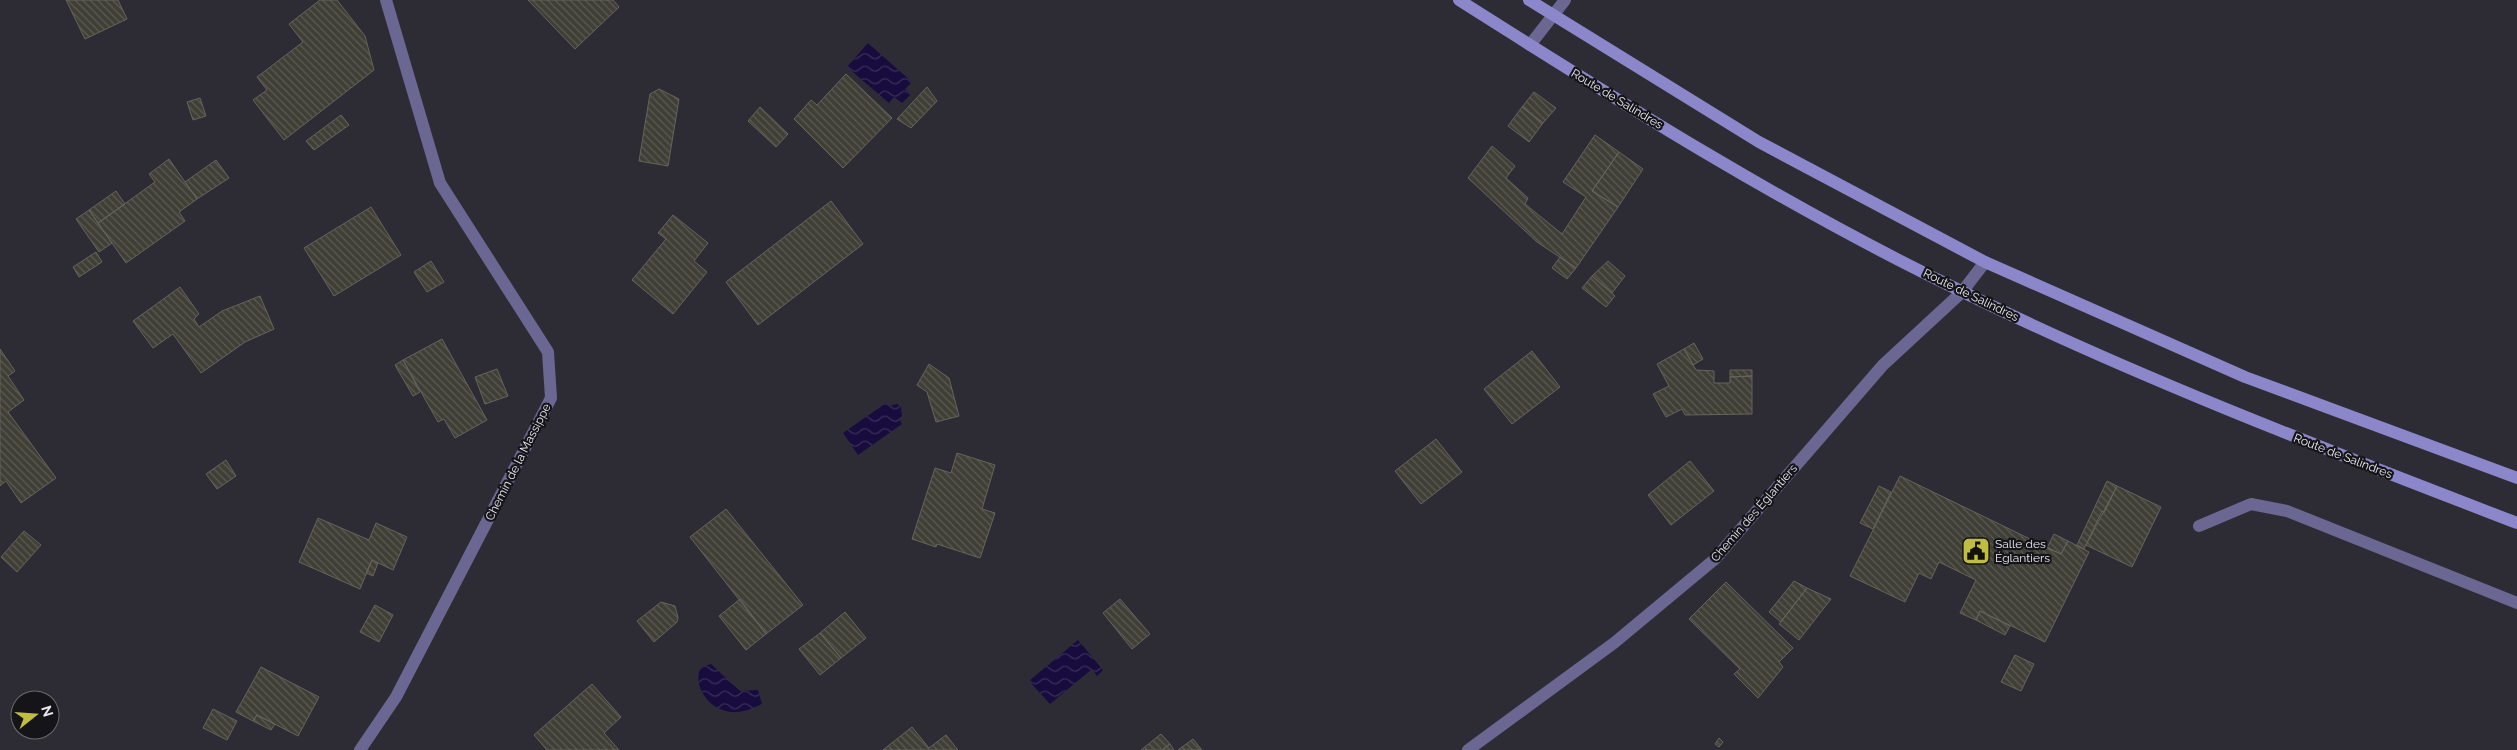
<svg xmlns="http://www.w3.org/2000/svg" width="2517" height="750" font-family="Raleway,sans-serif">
	<defs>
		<pattern id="water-waves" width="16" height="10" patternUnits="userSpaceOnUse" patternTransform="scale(1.25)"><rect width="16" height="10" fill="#170c3d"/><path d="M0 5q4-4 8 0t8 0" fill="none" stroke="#392f59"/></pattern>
		<pattern id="building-back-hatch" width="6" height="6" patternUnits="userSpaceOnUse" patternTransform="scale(1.25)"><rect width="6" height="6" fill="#3f3f36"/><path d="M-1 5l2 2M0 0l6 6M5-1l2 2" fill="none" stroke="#5b5b53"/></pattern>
	</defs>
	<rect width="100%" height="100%" fill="#2d2c34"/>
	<path fill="url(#water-waves)" d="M868,43L912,82L905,89L911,94L902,103L894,97L889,103L847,67Z
		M886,403L889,406L897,404L901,407L902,416L899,419L902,424L858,455L843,433Z
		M1078,640L1103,670L1097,676L1092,669L1050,704L1029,681Z
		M711,664L740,691L758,690L762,704C753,708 743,713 732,712C711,711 691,687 701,667Z"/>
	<path fill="url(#building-back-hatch)" stroke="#65655c" d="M66,0H118L127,19L85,39Z
		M320,0H337L365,36L374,70L284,140L253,100L267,90L257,77L303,42L289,24Z
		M528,0H613L619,7L575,49Z
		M846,74L892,118L843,168L794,119L811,100L817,105Z
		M927,87L937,101L911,128L897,119Z
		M659,89L679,99L668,166L639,161L650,94Z
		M1534,92L1556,108L1543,123L1522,107Z
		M200,98L206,116L193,120L187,102Z
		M760,107L788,134L776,147L748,121Z
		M1522,107L1543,123L1529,142L1508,126Z
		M341,115L349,125L314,150L306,141Z
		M1595,135L1619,152L1592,191L1618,207L1576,268L1537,242L1468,178L1492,146L1515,166L1506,178L1528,198L1525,204L1562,234L1586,197L1563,182Z
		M1619,152L1643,169L1618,207L1592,191Z
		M169,159L197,199L179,212L185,221L126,263L98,223L155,182L149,174Z
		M216,160L229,178L197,199L185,182Z
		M116,191L125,204L98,223L89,210Z
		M831,201L863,244L758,325L726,282Z
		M371,207L401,255L334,296L304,248Z
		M89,210L112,243L99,252L76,219Z
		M673,215L708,243L694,261L707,272L673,314L632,280L666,239L658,233Z
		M96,252L102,262L79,277L73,267Z
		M1560,257L1576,268L1567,279L1552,268Z
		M431,261L444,282L427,292L414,272Z
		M1608,261L1625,276L1612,293L1592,276Z
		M1592,276L1615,296L1606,307L1582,288Z
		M180,287L199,314L194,319L199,327L222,311L260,296L274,329L245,342L201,373L173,334L153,348L133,321Z
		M442,339L487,420L455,438L444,419L438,422L403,360Z
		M1694,343L1703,359L1693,365L1684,349Z
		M0,349L15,371L8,376L24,400L8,412L56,478L21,503L6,481L0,486Z
		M1684,349L1696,370L1714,371V383H1730V377L1752,376V414L1685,415L1682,409L1666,417L1653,394L1669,386L1657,364Z
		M1532,351L1560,387L1512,424L1484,389Z
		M403,360L420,392L413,396L395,365Z
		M929,364L949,378L959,416L936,422L927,392L917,385Z
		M497,369L508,396L485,404L475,377Z
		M1730,370H1752V376L1730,377Z
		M1436,439L1462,472L1421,504L1395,471Z
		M957,453L995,465L982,509L995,513L980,558L937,544L936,547L912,539L935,468L951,473Z
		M226,460L236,476L217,489L206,474Z
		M1690,461L1714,491L1671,525L1648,495Z
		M1900,476L2061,554L2068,541L2089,552L2045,642L1980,611L1976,620L1960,613L1976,580L1939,562L1931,579L1919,573L1905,602L1850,576Z
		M2107,481L2117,486L2104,513L2102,511L2084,549L2077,545Z
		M1879,486L1891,492L1873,529L1860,523Z
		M2117,486L2161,507L2132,567L2086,545Z
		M726,509L803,605L766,634L690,537Z
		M318,518L369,540L376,523L407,537L393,570L372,560L360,589L299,562Z
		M24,531L41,545L17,572L1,557Z
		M2054,534L2068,541L2061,554L2047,548Z
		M372,560L378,563L373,576L366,573Z
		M1794,581L1807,588L1781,622L1769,612Z
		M1726,582L1793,648L1779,662L1783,667L1758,698L1734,674L1740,669L1689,619Z
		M1807,588L1831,599L1799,640L1779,624Z
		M740,599L766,634L746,650L719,616Z
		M1120,599L1150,634L1132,649L1103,613Z
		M661,602L675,606L678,618L677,622L654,642L637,621Z
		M375,605L393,615L379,642L360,632Z
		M1980,611L2010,626L2005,635L1976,620Z
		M845,612L866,638L841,658L820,633Z
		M820,633L841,658L820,675L799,649Z
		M2015,655L2034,664L2021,691L2001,682Z
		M261,667L319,697L298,736L257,715L253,721L236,712Z
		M592,684L621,717L604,733L619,750H547L534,735Z
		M213,709L237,721L227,740L203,728Z
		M257,715L275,724L271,730L253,721Z
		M912,727L929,748L946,735L958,750H883Z
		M1161,734L1170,744L1162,750H1141Z
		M1719,738L1723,742L1719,747L1715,744Z
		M1193,739L1202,750H1178Z
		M1170,744L1174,750H1162Z"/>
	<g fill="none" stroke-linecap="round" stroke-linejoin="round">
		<path stroke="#6a6792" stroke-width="12" d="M2199,526L2251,504L2287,511L2517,603"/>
		<path stroke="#6a6792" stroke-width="12" d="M1530,45L1565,0
			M360,750L396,697L551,398L548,352L440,183L386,0
			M1468,750L1614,643L1715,559L1883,365L1962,292L1985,262"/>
		<path stroke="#8c87cb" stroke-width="12" d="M1459,0C1623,104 1788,208 1963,292C2143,380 2330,451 2517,523
			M1529,0L1759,142L1985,262L2245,377L2517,478"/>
	</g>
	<defs>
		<symbol id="civic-square" viewBox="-11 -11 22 22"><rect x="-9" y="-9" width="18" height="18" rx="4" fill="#c0be40" stroke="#151519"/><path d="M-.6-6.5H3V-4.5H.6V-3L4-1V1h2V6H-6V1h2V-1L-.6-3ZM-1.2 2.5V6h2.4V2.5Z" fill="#111"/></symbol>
	</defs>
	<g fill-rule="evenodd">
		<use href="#civic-square" x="1960" y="535" width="32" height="32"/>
	</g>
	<g text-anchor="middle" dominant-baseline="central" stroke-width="4.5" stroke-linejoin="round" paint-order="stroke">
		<g font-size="12" fill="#e8e8ee" stroke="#151519">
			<text transform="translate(1617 99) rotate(31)">Route de Salindres</text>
			<text transform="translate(1971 295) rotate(26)">Route de Salindres</text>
			<text transform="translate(2343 456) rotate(21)">Route de Salindres</text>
			<text transform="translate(518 462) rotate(-63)">Chemin de la Massippe</text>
			<text transform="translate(1754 513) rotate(-49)">Chemin des Églantiers</text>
		</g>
		<g font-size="12" fill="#e8e8ee" stroke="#151519" text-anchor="start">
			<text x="1995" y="544">Salle des<tspan x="1995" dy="14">Églantiers</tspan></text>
		</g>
	</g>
	<g transform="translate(35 715) rotate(73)"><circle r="24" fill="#151519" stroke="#69696e"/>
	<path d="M0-4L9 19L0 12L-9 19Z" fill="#c0be40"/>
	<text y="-8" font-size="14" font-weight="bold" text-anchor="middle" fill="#e8e8ee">N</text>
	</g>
</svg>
